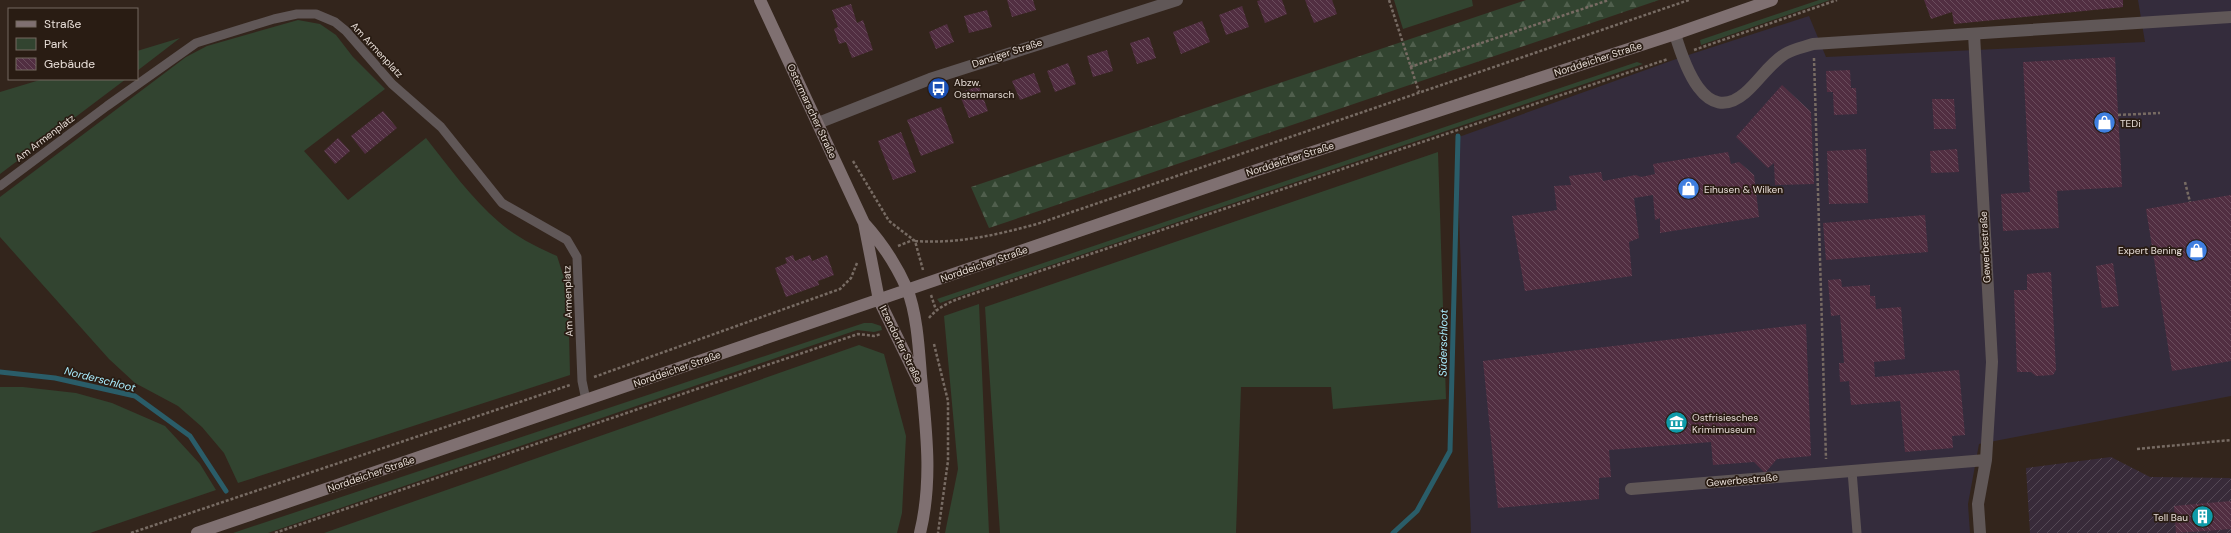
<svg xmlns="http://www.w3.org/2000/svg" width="2231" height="533" font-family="'DM Sans',sans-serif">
	<defs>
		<pattern id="industrial-furrows" width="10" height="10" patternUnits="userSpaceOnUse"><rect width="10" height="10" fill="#382b39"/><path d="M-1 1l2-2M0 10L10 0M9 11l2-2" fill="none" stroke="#554955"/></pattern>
		<pattern id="forest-firs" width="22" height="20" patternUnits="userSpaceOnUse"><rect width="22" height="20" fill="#324430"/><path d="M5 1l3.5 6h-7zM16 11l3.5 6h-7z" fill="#505f4d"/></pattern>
		<pattern id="building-back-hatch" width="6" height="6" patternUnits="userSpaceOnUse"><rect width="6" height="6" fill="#512e41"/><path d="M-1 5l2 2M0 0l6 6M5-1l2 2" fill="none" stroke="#6a4c5c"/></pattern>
	</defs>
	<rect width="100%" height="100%" fill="#33251c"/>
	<path fill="#342c3c" d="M2138,0H2231V396L1979,444L1968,504L1970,533H1471L1456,138L1679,58L1809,16L1826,57L2145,42Z"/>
	<path fill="url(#industrial-furrows)" d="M2111,457L2150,477L2231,478V533H2030L2026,468Z"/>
	<path fill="#324430" d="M1394,0H1472L1473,6L1403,29Z
		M1819,0H1830L1701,45L1700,40Z
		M298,20L320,24L336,35L353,57L385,89L304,151L348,200L426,138C449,167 471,198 499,222C516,237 537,247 557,256L568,290L570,375L238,483L224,453L202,427L178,406L135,383L109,359L0,237V197L186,57L207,46Z
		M180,38L137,71V51Z
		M1637,62L1643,64L954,298L940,303L937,299Z
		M43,79H126L0,174V92Z
		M1438,152L1446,399L1333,409L1331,387H1241L1236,533H1000L985,307Z
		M979,304L989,533H945L958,469L944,316Z
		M864,323H872L881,326L882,330L874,332L857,330L268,533H233Z
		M859,345L884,354L906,436L902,513L897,533H324Z
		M0,387H23L76,393L112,403L165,426L200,464L216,490L90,533H0Z"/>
	<path fill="url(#forest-firs)" d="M1526,0H1659L989,228L971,187Z"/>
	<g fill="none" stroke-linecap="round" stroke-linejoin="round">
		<path stroke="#2a5d69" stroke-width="5" d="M0,372L55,378L135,396L190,436L226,491
			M1393,533L1417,511L1450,451L1458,136"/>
	</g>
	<path fill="url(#building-back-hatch)" d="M1007,0H1033L1036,10L1012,17Z
		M1261,0H1282L1287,14L1265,23L1257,1Z
		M1305,0H1332L1337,14L1314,23Z
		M1924,0H2123V7L1954,24L1952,12L1931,19Z
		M851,4L857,23L863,20L873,50L852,58L846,42L839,44L834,29L838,27L832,10Z
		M1242,6L1249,27L1226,35L1219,15Z
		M987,10L992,27L969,33L964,16Z
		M1202,21L1210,42L1181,54L1173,32Z
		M947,24L954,42L936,49L929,32Z
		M1149,37L1156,58L1137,64L1130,43Z
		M1107,50L1113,71L1093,77L1087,56Z
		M2115,57L2122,187L2057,191L2059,228L2003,231L2001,194L2030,192L2023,62Z
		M1068,63L1076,84L1055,92L1047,71Z
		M1850,70L1851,88H1856L1857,114L1834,115L1833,92H1827L1826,71Z
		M1034,73L1041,92L1020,100L1012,81Z
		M1782,85L1811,112L1814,184L1775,185L1774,163L1768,168L1736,137Z
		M979,86L988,111L969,118L959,93Z
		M1932,99H1954L1956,129H1934Z
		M941,107L954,143L921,156L907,120Z
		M383,111L397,128L365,154L351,136Z
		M901,132L916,172L893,180L878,141Z
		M338,138L350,151L335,164L324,151Z
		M1866,149L1868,203L1829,204L1827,151Z
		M1957,149L1959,172L1931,173L1930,151Z
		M1728,152L1731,164L1739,162L1754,175L1759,217L1660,233V218L1655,220L1653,195L1634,198L1639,238L1629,242L1632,276L1525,291L1512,216L1557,210L1554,186L1571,185L1569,176L1601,172L1603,181L1636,175L1641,177L1655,174L1653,164Z
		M2231,195V361L2172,371L2146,209Z
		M1925,215L1928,252L1826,260L1823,223Z
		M793,255L795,261L810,255L812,261L827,255L834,275L818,281L819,285L786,297L775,268L787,263L785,258Z
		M2113,263L2119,306L2102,308L2096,266Z
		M2051,272L2056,370L2053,375L2036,376L2031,372H2017L2014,290H2027V274Z
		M1841,279L1842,287L1870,285V296H1875L1876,309L1901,307L1905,359L1874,362L1875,377L1959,370L1965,435L1952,436L1953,448L1905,452L1900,401L1851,405L1849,381L1840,382L1839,363H1844L1840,315L1831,316L1828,280Z
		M1806,324L1811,456L1777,459L1765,473L1754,462L1713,465L1711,442L1609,450L1611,477L1599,478V499L1498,508L1483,361Z
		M2231,501V529L2176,533L2174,506Z"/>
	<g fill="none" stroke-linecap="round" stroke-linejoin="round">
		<path stroke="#776b63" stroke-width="2.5" stroke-dasharray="3 2" stroke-linecap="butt" d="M1389,0L1419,92
			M1694,50L1837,0
			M1814,58L1826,459
			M1410,67L1609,0
			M2118,115L2160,113
			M853,161L889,221L915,241L923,270
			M2185,182L2190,202
			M915,241C958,244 996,235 1037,224L1689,0
			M898,246L913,240
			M931,295L936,310
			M929,318C942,302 962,298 981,291L1668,59
			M934,344L948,401V461L938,533
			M594,377L840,289L851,278L857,263
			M2137,449L2231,440
			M131,533L570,385
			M275,533L858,334L874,336L881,334"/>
		<path stroke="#605757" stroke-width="9" d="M0,186L107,106L196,43L274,19L297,14H316L335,22L346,31L392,84L441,127L502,203L567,240L577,257L582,381L586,400
			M1852,471L1857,533"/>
		<path stroke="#605757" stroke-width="12" d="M1675,34C1684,64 1705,127 1745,93C1759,81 1769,64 1785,54C1793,49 1804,47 1813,44L2231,17
			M1974,34L1992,362L1986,460L1978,504L1980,533
			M818,123L930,79L1177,0
			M1631,489L1986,460"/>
		<path stroke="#7f7071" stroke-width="12" d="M760,0L864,223C882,243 896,264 907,289C917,313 919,350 921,376C926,429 933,480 920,533
			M864,223L879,300L919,382
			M197,533L1260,169L1675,34L1772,0"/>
	</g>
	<defs>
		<symbol id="bus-disc" viewBox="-11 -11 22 22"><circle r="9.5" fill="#1a4fb4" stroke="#291c13"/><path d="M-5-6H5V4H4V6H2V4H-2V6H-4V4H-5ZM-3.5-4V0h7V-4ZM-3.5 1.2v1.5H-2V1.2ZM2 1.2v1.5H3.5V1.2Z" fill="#fff"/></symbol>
		<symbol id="shop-disc" viewBox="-11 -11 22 22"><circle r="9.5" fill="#3f7fe0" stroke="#291c13"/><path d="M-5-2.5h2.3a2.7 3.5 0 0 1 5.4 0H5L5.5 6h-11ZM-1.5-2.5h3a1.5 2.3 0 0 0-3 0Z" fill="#fff"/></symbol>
		<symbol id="museum-disc" viewBox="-11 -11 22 22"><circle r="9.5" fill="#0f9aa8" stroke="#291c13"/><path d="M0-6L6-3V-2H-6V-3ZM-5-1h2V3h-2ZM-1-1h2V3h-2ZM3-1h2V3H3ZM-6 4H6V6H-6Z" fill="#fff"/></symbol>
		<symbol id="building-disc" viewBox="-11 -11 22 22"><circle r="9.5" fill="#0f9aa8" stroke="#291c13"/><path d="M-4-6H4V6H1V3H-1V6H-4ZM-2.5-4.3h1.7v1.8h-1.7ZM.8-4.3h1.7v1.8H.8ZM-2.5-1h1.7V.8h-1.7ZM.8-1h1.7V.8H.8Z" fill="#fff"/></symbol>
	</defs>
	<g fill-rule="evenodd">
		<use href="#bus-disc" x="926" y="76" width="25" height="25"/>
		<use href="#shop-disc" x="2092" y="110" width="25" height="25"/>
		<use href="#shop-disc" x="1676" y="176" width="25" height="25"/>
		<use href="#shop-disc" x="2184" y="238" width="25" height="25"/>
		<use href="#museum-disc" x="1664" y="410" width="25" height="25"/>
		<use href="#building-disc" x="2190" y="504" width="25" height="25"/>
	</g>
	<g text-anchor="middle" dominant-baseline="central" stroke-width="3.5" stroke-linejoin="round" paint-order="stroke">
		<g font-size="10" fill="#e7ddd7" stroke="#291c13">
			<text transform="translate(377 50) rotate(47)">Am Armenplatz</text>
			<text transform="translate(1007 53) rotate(-18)">Danziger Straße</text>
			<text transform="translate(1598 59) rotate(-18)">Norddeicher Straße</text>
			<text transform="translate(812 111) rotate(65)">Ostermarscher Straße</text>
			<text transform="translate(45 138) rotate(-37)">Am Armenplatz</text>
			<text transform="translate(1290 159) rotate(-18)">Norddeicher Straße</text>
			<text transform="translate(1985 247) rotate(-93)">Gewerbestraße</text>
			<text transform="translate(984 264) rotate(-19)">Norddeicher Straße</text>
			<text transform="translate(568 301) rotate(-92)">Am Armenplatz</text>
			<text transform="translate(901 344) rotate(64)">Itzendorfer Straße</text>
			<text transform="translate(677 369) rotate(-19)">Norddeicher Straße</text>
			<text transform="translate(371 474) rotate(-19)">Norddeicher Straße</text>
			<text transform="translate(1742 480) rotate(-5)">Gewerbestraße</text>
		</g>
		<g font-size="10" fill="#e7ddd7" stroke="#291c13" text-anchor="start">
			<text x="954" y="82">Abzw.<tspan x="954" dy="12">Ostermarsch</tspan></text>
			<text x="2120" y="123">TEDi</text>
			<text x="1704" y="189">Eihusen &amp; Wilken</text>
			<text x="2182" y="250" text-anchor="end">Expert Bening</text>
			<text x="1692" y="417">Ostfrisiesches<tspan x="1692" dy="12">Krimimuseum</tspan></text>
			<text x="2188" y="517" text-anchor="end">Tell Bau</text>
		</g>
		<g font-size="11" font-style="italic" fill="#a8eafb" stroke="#291c13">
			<text transform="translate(1443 343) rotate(-89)">Süderschloot</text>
			<text transform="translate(100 379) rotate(14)">Norderschloot</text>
		</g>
	</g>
	<rect x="8" y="8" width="130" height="72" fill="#291c13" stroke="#756961"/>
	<rect x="16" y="21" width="20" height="6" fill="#7f7071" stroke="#756961"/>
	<text x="44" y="28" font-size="12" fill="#e7ddd7">Straße</text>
	<rect x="16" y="38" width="20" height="12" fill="#324430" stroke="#756961"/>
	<text x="44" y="48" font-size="12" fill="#e7ddd7">Park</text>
	<rect x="16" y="58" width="20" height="12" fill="url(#building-back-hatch)" stroke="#756961"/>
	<text x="44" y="68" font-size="12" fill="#e7ddd7">Gebäude</text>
</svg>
